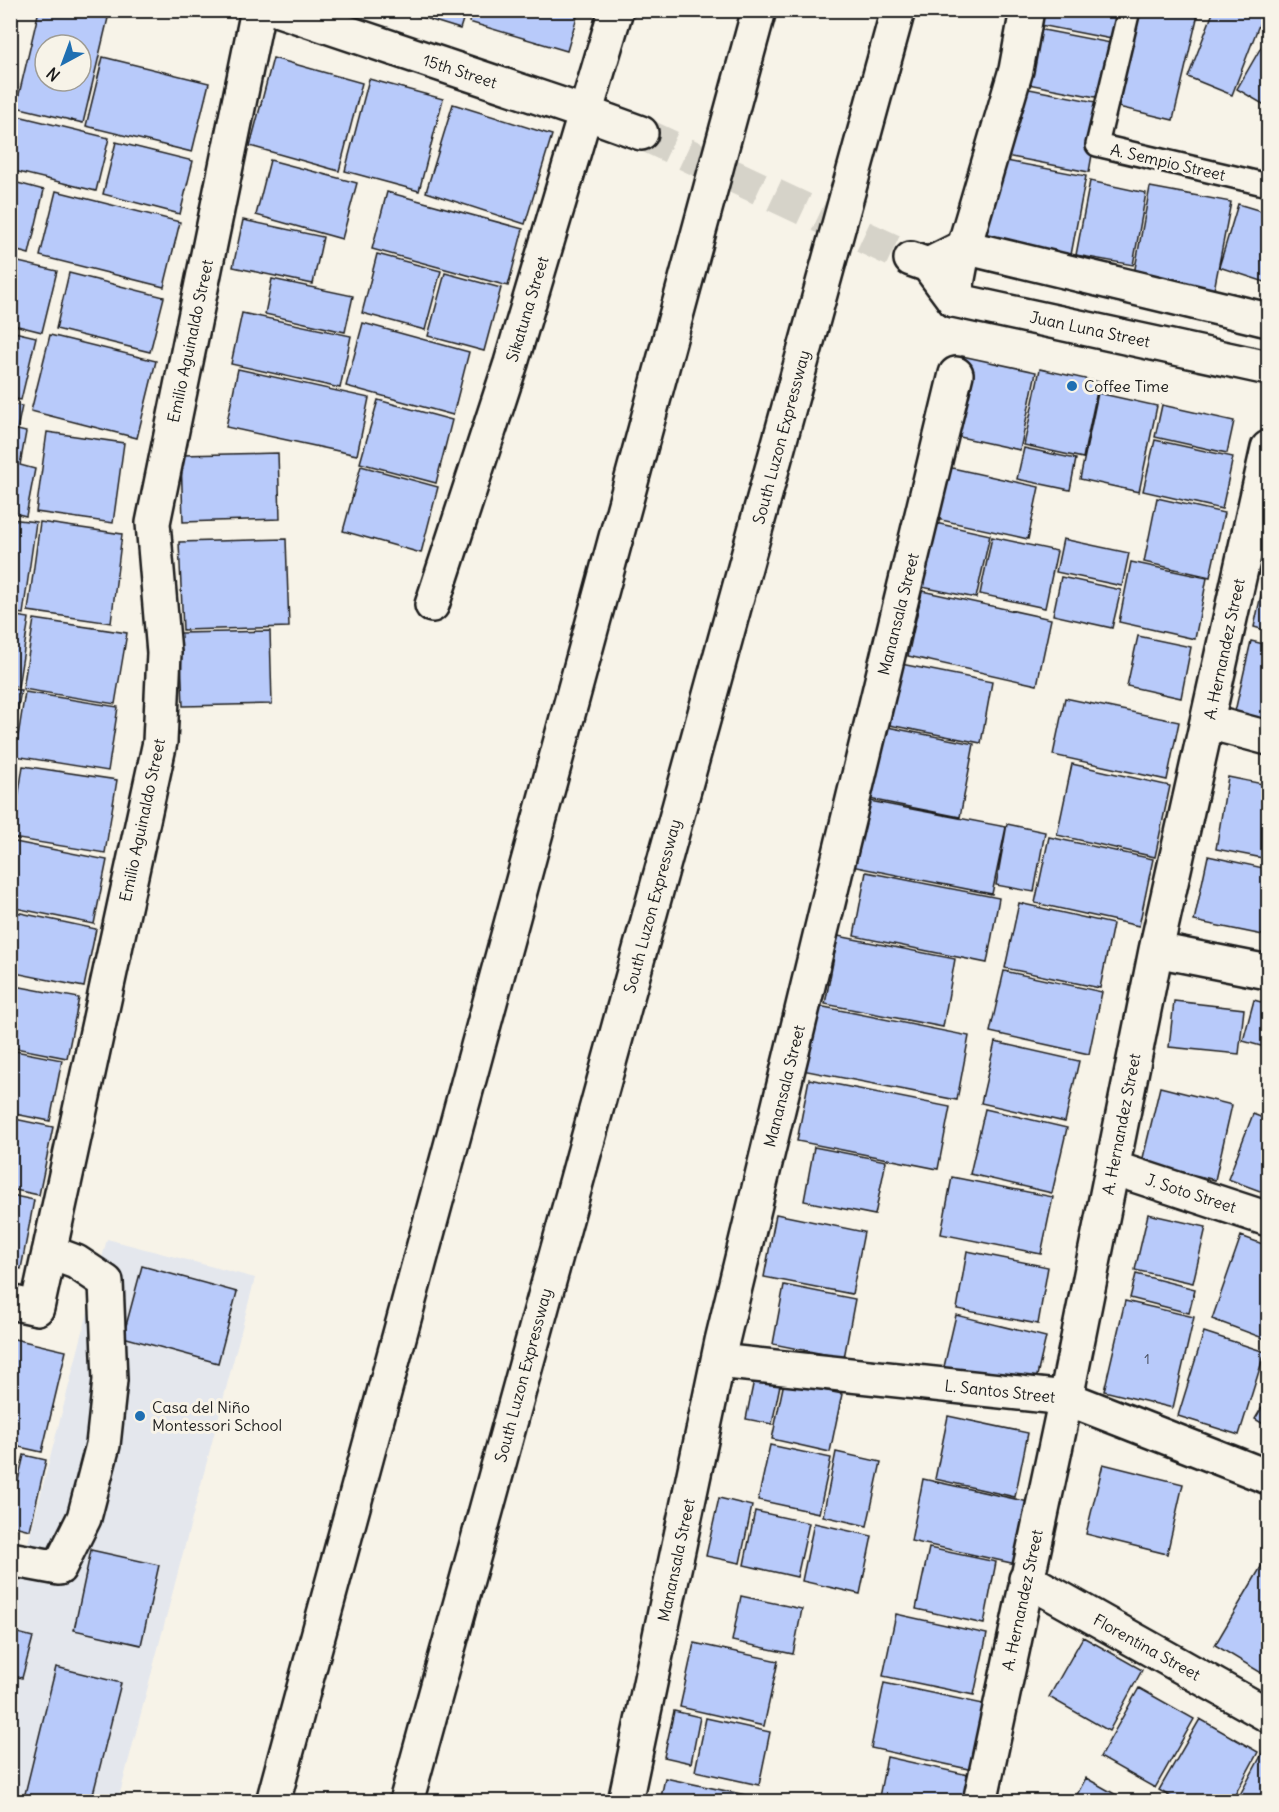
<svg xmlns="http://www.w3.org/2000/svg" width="1279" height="1812" font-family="Delius,sans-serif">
	<rect width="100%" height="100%" fill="#f7f3e8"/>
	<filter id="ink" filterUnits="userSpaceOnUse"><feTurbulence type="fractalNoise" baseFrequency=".0167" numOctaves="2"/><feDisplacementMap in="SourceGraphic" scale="12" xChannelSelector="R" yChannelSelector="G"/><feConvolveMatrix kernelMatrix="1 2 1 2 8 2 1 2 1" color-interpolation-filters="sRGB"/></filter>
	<g filter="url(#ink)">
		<path fill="#e4e7ed" d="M107,1239L255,1278L118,1801H11L10,1555L24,1558Z"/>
		<path fill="#b8cafa" stroke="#1c1c1c" stroke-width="1.5" fill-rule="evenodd" d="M39,10H77L108,18L83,123L16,107ZM45,45H81V81H45Z
			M399,10H466L460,29Z
			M473,10H579L567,51L469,22Z
			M1042,10H1127L1122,41L1040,25Z
			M1136,10H1199L1173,120L1114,106Z
			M1214,10H1246L1262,17L1232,95L1188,77Z
			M1038,29L1116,44L1106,99L1028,84Z
			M1267,37H1268V107L1237,89Z
			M103,57L209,83L192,152L86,126Z
			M273,58L362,83L339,171L250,146Z
			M369,79L443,99L419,191L345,171Z
			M1019,87L1101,103L1089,172L1006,156Z
			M453,104L552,135L525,224L426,192Z
			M10,114L109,138L96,191L10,170Z
			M116,142L193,161L180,214L103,194Z
			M270,160L357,183L342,239L256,215Z
			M1001,160L1086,176L1070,260L985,244Z
			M10,181L44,190L29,254L10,249Z
			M1090,181L1146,193L1133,265L1076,255Z
			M1150,187L1231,202L1214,290L1134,274Z
			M56,191L180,222L164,287L40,256Z
			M387,192L523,229L508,286L372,249Z
			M1238,204L1268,213V283L1219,267Z
			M243,220L323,237L313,284L233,267Z
			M377,254L441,271L425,330L362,313Z
			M10,260L57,271L42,332L10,324Z
			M69,273L164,297L150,352L56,329Z
			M445,273L501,288L484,351L428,336Z
			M272,279L353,296L345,332L265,314Z
			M242,313L351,336L340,388L231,364Z
			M363,323L469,352L453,415L346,386Z
			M10,331L36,337L21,400L10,398Z
			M50,335L156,361L137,438L31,411Z
			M962,356L1036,372L1020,450L946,434Z
			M238,369L369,398L357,455L226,427Z
			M1040,369L1099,382L1083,458L1024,445Z
			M1098,393L1157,406L1139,492L1080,479Z
			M378,400L452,420L436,483L360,463Z
			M10,404L22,406L17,430L26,432L20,465L35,469L26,516L10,512Z
			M1162,405L1234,421L1227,453L1155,437Z
			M47,432L124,443L113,523L36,512Z
			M1155,440L1233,457L1222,509L1143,491Z
			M1024,448L1076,459L1070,490L1017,479Z
			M278,453L280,519L183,522L181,455Z
			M361,466L438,487L421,553L343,531Z
			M943,466L1039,487L1028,539L932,518Z
			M1157,498L1224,513L1210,577L1144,562Z
			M10,519L36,522L23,614L10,612Z
			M40,522L122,534L111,623L28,611Z
			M931,522L990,535L976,598L917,586Z
			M992,537L1057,551L1045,608L980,594Z
			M286,539L289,627L183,630L179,542Z
			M1063,539L1129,553L1122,586L1056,572Z
			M1131,562L1207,578L1195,639L1119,622Z
			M1268,563V631L1254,627Z
			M1061,577L1121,590L1112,628L1053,615Z
			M922,591L1051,619L1037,685L908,656Z
			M10,615L29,618L18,687L10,685Z
			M34,619L127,633L115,704L23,689Z
			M270,631L272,704L183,706L180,633Z
			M1138,636L1191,647L1181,698L1127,686Z
			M1251,641L1268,645V724L1234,716Z
			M891,662L992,682L981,743L879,723Z
			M10,689L21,690L10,757Z
			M25,692L118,707L108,771L15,756Z
			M1065,698L1179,722L1167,780L1053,755Z
			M882,726L974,744L960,817L869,799Z
			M10,762L18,763L10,811Z
			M1072,764L1170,786L1155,857L1057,835Z
			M23,766L117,780L105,853L12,838Z
			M1228,777L1268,785V859L1216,849Z
			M859,799L1006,827L992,894L846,865Z
			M1007,824L1045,832L1034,892L996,885Z
			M1049,837L1153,859L1139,926L1035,903Z
			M10,841L107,860L94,924L10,907Z
			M1208,856L1268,869V936L1194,921Z
			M866,872L999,898L987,963L854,936Z
			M1019,903L1113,924L1100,988L1005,968Z
			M10,910L14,911L10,929Z
			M16,912L96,929L84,987L10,972V940Z
			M838,936L955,959L943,1027L825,1004Z
			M1004,971L1102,992L1089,1054L990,1032Z
			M10,985L79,998L67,1058L10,1047Z
			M1254,1000L1268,1004V1048L1243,1041Z
			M1174,1001L1244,1009L1239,1054L1169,1047Z
			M814,1005L969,1036L957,1100L802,1070Z
			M995,1042L1079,1061L1065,1122L981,1103Z
			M10,1050L62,1060L50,1121L10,1113Z
			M1268,1059V1082L1263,1081Z
			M809,1079L950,1107L938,1169L797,1141Z
			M1160,1087L1232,1105L1215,1180L1142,1162Z
			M985,1109L1067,1128L1052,1193L970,1174Z
			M1253,1114L1268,1120V1194L1228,1179Z
			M10,1118L53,1127L39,1195L10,1189Z
			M814,1147L886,1161L875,1215L804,1201Z
			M952,1177L1053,1197L1041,1254L941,1234Z
			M10,1195L34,1200L21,1269L10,1267Z
			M776,1214L864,1232L852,1294L764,1277Z
			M1148,1214L1206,1227L1193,1283L1135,1270Z
			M1241,1236L1268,1246V1340L1212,1319Z
			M967,1251L1048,1267L1038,1324L957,1309Z
			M142,1266L237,1292L218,1363L123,1337Z
			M1136,1274L1195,1289L1189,1313L1130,1298Z
			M784,1285L855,1299L844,1358L773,1344Z
			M1125,1301L1194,1317L1173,1408L1104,1391Z
			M956,1315L1046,1337L1030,1406L940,1384Z
			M1204,1332L1265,1352L1239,1435L1178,1416Z
			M10,1338L66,1351L42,1452L10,1445Z
			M755,1375L781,1380L772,1424L746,1419Z
			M784,1382L842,1394L830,1452L772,1439Z
			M1268,1397V1427L1255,1419Z
			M948,1416L1028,1433L1015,1497L935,1479Z
			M770,1445L831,1458L819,1513L758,1500Z
			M10,1452L19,1454L10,1492Z
			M836,1452L881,1462L867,1526L823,1516Z
			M24,1455L46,1460L30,1530L10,1525V1514Z
			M1103,1464L1183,1484L1167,1554L1086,1534Z
			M923,1479L1029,1502L1016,1564L911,1541Z
			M719,1498L752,1506L740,1563L706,1556Z
			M755,1511L809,1523L797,1577L744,1565Z
			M814,1523L872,1536L860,1594L802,1581Z
			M929,1548L996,1562L984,1624L916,1609Z
			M91,1550L159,1565L141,1645L74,1630Z
			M1268,1555V1677L1215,1645Z
			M741,1596L802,1609L793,1654L732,1641Z
			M896,1614L987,1634L974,1695L883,1676Z
			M10,1631L33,1637L22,1678L10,1675Z
			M1083,1637L1142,1670L1109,1731L1049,1697Z
			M694,1643L778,1661L764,1726L680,1707Z
			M56,1667L121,1683L91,1802H23Z
			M884,1683L988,1705L973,1770L871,1748Z
			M1139,1688L1194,1719L1155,1788L1100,1757Z
			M674,1711L700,1717L691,1763L664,1757Z
			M706,1718L770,1732L759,1785L695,1771Z
			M1200,1719L1258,1752L1231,1802H1179L1159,1790Z
			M1268,1743V1802H1236Z
			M887,1757L973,1776L968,1802H878Z
			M665,1778L774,1801V1802H660Z
			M1086,1778L1129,1802H1073Z"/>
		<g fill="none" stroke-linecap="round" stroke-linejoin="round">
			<path stroke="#d6d3c9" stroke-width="33" stroke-dasharray="33 16" stroke-linecap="butt" d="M641,133L911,259"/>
			<defs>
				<path id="service" d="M1129,10L1097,145L1268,185"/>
				<path id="minor" d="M954,300L964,247L1016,70L1027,10
					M432,605L511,363L616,10
					M1208,722L1268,738
					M1156,950L1268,972
					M1113,1168L1268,1219
					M10,1302L37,1308L160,742L164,653L153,523L258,10
					M718,1361L1066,1398L1268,1477
					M10,1559L59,1568L84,1518L103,1445L110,1380L106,1282L76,1262L49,1252
					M1026,1579L1268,1715
					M625,1802L722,1341L956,374
					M980,1802L1066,1398L1156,950L1268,448"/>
				<path id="tertiary" d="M279,10L586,113L641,133
					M911,259L928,265L954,300L1268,368
					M928,265L964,247L1268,320"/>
				<path id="motorway" d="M273,1802L759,10
					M406,1802L898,10"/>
			</defs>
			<use href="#service" stroke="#1c1c1c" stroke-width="26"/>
			<use href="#minor" stroke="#1c1c1c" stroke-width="38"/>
			<use href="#tertiary" stroke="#1c1c1c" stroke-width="38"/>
			<use href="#motorway" stroke="#1c1c1c" stroke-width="38"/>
			<use href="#service" stroke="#f7f3e8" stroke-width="21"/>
			<use href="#minor" stroke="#f7f3e8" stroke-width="33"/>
			<use href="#tertiary" stroke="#f7f3e8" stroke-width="33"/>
			<use href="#motorway" stroke="#f7f3e8" stroke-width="33"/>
		</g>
	</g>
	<g fill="#1f6fb2" stroke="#f7f3e8" stroke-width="2">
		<circle cx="1072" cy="386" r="6"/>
		<circle cx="140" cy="1416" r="6"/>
	</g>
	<g text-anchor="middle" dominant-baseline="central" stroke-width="6" stroke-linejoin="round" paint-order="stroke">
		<g font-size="14" fill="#434854">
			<text x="1147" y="1359">1</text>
		</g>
		<g font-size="16" fill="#1c1c1c" stroke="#f7f3e8">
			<text transform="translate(460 71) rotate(18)">15th Street</text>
			<text transform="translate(1168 162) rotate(13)">A. Sempio Street</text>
			<text transform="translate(527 309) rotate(-73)">Sikatuna Street</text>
			<text transform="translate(1090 329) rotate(12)">Juan Luna Street</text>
			<text transform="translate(190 341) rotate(-78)">Emilio Aguinaldo Street</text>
			<text transform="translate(781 437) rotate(-75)">South Luzon Expressway</text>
			<text transform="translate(898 614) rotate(-76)">Manansala Street</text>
			<text transform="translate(1224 649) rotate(-78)">A. Hernandez Street</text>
			<text transform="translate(142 820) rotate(-78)">Emilio Aguinaldo Street</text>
			<text transform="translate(652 906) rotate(-75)">South Luzon Expressway</text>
			<text transform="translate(784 1086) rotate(-76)">Manansala Street</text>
			<text transform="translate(1121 1124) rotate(-79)">A. Hernandez Street</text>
			<text transform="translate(1191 1193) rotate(18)">J. Soto Street</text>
			<text transform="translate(523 1375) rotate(-75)">South Luzon Expressway</text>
			<text transform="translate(1000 1391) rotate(6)">L. Santos Street</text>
			<text transform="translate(676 1560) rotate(-78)">Manansala Street</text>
			<text transform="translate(1022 1600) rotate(-78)">A. Hernandez Street</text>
			<text transform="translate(1147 1647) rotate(29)">Florentina Street</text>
		</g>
		<g font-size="16" fill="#1c1c1c" stroke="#f7f3e8" text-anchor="start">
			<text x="1084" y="386">Coffee Time</text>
			<text x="152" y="1407">Casa del Niño<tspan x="152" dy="18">Montessori School</tspan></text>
		</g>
	</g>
	<rect width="1279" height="1812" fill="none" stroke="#f7f3e8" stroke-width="36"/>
	<rect x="18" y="18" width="1243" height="1776" fill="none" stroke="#1c1c1c" stroke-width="2" filter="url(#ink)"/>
	<g transform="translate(63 63) rotate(221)"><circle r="28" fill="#f7f3e8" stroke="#9f9d96" stroke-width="1.5"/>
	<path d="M0-4.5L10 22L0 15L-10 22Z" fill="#1f6fb2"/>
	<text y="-9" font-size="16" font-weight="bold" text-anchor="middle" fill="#1c1c1c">N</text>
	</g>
</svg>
